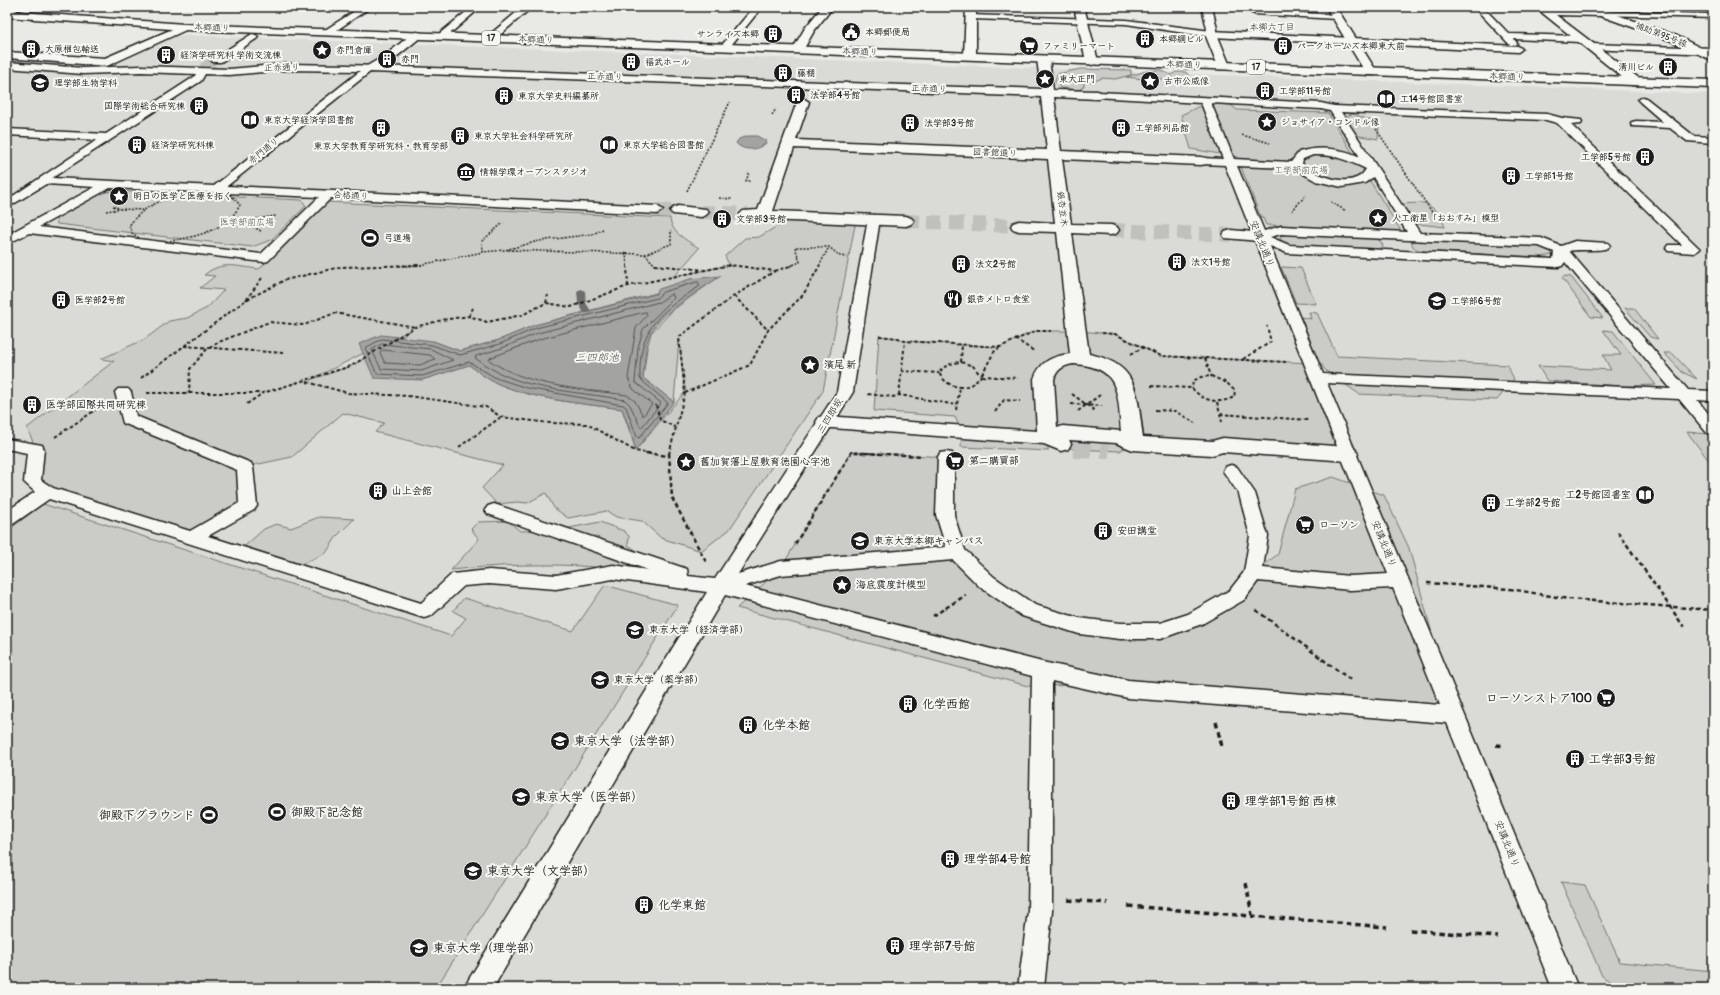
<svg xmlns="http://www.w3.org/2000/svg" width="1720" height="995" font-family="Pangolin,'Klee One',sans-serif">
	<rect width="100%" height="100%" fill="#e9e9e5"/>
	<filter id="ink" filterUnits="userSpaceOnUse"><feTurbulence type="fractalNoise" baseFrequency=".025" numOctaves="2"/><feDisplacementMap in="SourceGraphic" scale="8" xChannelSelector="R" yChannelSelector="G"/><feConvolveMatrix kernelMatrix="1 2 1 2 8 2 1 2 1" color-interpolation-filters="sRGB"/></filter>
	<g filter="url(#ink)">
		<path fill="#dadad6" d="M174,35L1713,94V988H7V57L112,64Z"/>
		<path fill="#cbcbc7" stroke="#747472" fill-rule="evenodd" d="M1080,69L1131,70V75L1115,79L1102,78L1095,81L1084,82V86L1079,90L1060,88L1055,81L1057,74Z
			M1160,70L1171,75L1176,72H1186L1189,76C1173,91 1166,74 1152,80L1126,77L1146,71Z
			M1208,102L1231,105L1237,110L1328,113L1401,231L1298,228L1295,226L1266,225L1263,218H1261L1237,157L1191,149L1181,115Z
			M1352,114L1379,123L1378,139L1343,133L1335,120Z
			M113,191L302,200L306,206L271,240L252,247L57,224L56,218L100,193Z
			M328,202L670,218C671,233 688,241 699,248L674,277L729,265L725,256L745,238L759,237L793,217L856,220L823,391L729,530L701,551L661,538L642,521L616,517L607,511L568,518L554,508L546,493L527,503L517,502L497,504L482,488L503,465L375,432L384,423L343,413L292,457L245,467L248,506L193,537L32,482L36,449L27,428L114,361L101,359L145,339L169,321L187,318L207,308L224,290L200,288L215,276L204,275C222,260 238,267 259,269ZM720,276L673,310L651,333L647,349L643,378L674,402L679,340L685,392L636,450L622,409C579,403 532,400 492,381C484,377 476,370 469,365L422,380L433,341L460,351L499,340L535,325ZM412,329L399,339L351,366L310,380Z
			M1426,203L1440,214L1445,227L1400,222L1390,204Z
			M1281,234L1373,238L1379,240L1383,245L1382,248L1373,249L1292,245L1282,242L1280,238Z
			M1421,239L1540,246L1549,249L1552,252V255L1541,257L1422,251C1416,249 1411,248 1412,241Z
			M1281,267L1301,268L1316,304L1296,303Z
			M1565,276L1571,277L1603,318L1591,317L1562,278Z
			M1625,308H1634L1658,339L1650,337Z
			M1309,312L1317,313L1337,356L1507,365L1514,379L1497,400L1359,394L1326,371L1318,360L1301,317L1311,319Z
			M1603,330L1613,331L1656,385L1624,386L1547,381L1538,366L1611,370L1603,355H1621Z
			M1035,331H1077L1115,334L1161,356L1311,363L1348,454L1133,443L1120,451L1073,449L1048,438V451L961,447L962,432L955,417L874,411L879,336L898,338L905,341L1000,347Z
			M1664,353H1672L1697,379L1682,372Z
			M1687,432L1708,434L1713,440V466Z
			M851,452L946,457L957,553L1029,611L1120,631L1195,619L1278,554L1295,489L1333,477L1384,495L1409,548L1454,715L1114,685L1028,686L737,608L781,568Z
			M43,504L451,636L466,618L453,611L464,598L573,631L605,585L678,605L436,988H7V531Z
			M319,517L354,519L337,536L326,553L297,566L238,552L264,529L276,524L291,528Z
			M508,521L520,531L547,530L560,525L569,528L600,522L624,531L629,536L628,545L648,558L652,566L598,576L594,567C546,563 499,565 451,570L479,539L471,529L478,522Z
			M1561,882L1585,885L1620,962L1713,971V988H1620L1602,976Z"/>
		<path fill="#a3a3a1" stroke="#6d6d6c" d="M747,136H757L766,141V143C759,150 743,152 736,143L739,139Z
			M721,276C701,289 663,312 651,332C644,344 645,365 643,378L674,402L635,451L633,439L622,409C579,403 532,400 492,381C484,377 476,370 469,365L422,380L374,378L359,344L381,335L433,341L460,351L499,340L535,325L656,294L659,289L690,279Z"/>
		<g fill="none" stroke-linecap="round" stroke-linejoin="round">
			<path stroke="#525251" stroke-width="1" d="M698,282L700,286C660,312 638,327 640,379L668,403L639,438L637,437L626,407L623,405L527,388L496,378L469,362L422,376L377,374L365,348L382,339L432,345L460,355L500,344L536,328L657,298L663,292Z
				M672,294L674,298L643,329L638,348L635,382L661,403L641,428L630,405L625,400C572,390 520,392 475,358L476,356L502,348L538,333L659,302Z
				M646,312L647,315L636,328L628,378L633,389L652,404L643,416L635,401L627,395C582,389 528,387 489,360L490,358L540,339Z
				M382,344L431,349L453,360L421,371L381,369L372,350Z
				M383,350L430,355L435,359L420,365L385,363L380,353Z"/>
			<path fill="#6d6d6c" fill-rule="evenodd" d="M581,289L585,291L586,303L591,311L590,313H584L578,303L577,291Z"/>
			<path stroke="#c0c0bd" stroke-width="12" stroke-dasharray="12 6" stroke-linecap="butt" d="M379,63L391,56
				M203,69L217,60"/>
			<path stroke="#c0c0bd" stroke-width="14" stroke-dasharray="14 8" stroke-linecap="butt" d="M657,210L678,211
				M701,212L748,214
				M906,221L1019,226
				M1111,230L1231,235"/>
			<path stroke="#c0c0bd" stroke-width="18" stroke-dasharray="18 10" stroke-linecap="butt" d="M1073,449L1109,450"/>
			<defs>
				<path id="service" d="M13,7H25L7,14V9Z
					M361,7H371L331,34H325V30Z
					M472,7H481L445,38H439V34Z
					M523,7H532L494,40H488V36Z
					M754,7H762L728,49H722V45Z
					M1474,7H1483L1509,34L1580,36L1584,39L1580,42L1514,39L1517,43L1516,45H1510Z
					M1251,10L1336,15L1340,17L1336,19L1254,14L1250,12Z
					M1599,11L1713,14V18L1602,15L1598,13Z
					M969,15L1126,20L1211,31L1518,46L1522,49L1518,52L1211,37L1126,24L972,19L968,17Z
					M1591,44L1713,48V54L1588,49V45Z
					M7,62L83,68L141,66L229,69L286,64L348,65L988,88L993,91L988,94L370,72L227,186L657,206L663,210L657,214L331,198L268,261L264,262L29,233L7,244V235L95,187L46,184L7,208V200L97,140L7,135V129L106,134L194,77L196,74L141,72L83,74L7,68ZM286,70L360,71L214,186L52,178L201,81L205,74L229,75ZM110,188L319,197L261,254L39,227Z
					M1098,92L1321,103L1334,106L1547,114L1562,118L1581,120L1582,122L1581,124L1571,125L1700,249L1694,253L1668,251L1666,248L1668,245H1682L1557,123L1546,120L1341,112L1420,233L1541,238L1561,246L1575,241L1608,243L1610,246C1605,253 1579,248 1569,251L1688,390L1713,391V401L1697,400L1713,419V434L1707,433L1679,399L1327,383L1578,988H1552L1447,723L1128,698L1052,681V911L1044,988H1018L1028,911L1032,676L725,595L493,988H465L469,979L707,592L613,579L556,589L489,584L464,586L431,616L424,618L49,499L13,524L7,526V511L35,492L24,482L27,453L7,449V439L42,445L44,449L41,480L53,488L190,531L239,503L237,470L123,423L115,392L118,389H128L131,392L136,416L251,463L253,467L257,506L254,510L208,536L421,603L452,574L489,570L556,575L613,565L648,570L488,514L485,510L488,506L494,504L687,569L688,576L715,579L837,392L868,219L874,215L880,219L853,392L738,574L781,561L946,547L936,515L938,457L940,453L946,452L952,453L954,457V515L965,550L994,577L1035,605L1079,618L1120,623H1160L1188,614L1230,590L1244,572L1250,536L1239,494L1223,471L1225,467L1231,465L1237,467L1255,493L1268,536L1263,568L1350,576L1388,574L1225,165L1201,164L1196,161L1201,158L1223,159L1201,103L1095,97L1093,95L1095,93ZM1211,103L1321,109L1330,111L1360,157C1342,148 1318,146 1299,152L1291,162L1234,159ZM1313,155C1333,154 1348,160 1366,169C1354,191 1317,176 1302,164L1303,159ZM1237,166L1293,168L1316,181L1342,187L1365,183L1373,177L1407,232L1281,226L1264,231ZM1281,234L1539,246L1554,252L1553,259L1289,245L1270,237ZM1270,246L1287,253L1558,267L1562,266L1565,262L1671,389L1323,374ZM953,560L980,587L1022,616L1079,634L1120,639H1160L1202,624L1244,600L1258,581L1350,590L1393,588L1440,705L1128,680L1042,662L745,586L781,575Z
					M1643,97L1646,98L1694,136L1713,137V143L1687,141L1670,128L1632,126L1631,124L1632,122L1636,121L1663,122L1640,102L1638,100Z"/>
				<path id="pedestrian" d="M417,32L421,33L423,35L421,37L395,58H387L385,56L387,54L413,33Z
					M252,34L256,35L258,37L256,39L221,62H213L211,60Z
					M1043,56L1049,59L1053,90L1098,91L1104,95L1098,99L1054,97L1061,151L1201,157L1206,158L1208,161L1206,164L1201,165L1062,159L1071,224L1111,225L1117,227L1119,230L1117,233L1111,235L1072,233L1089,354C1139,364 1137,394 1143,437L1212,441L1223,438L1348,447L1355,449L1358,454L1355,459L1348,461L1223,452L1212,455L1133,450L1116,443L1069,440L1071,444L1068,449L1061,451L1044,444L819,427L816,422L819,417L826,416L1037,431L1034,379C1040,361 1053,356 1070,354L1057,232L1019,231L1013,229L1011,226L1013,223L1019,221L1055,223L1048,159L794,148L773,211L906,216L911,218L914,221L911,224L906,226L748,219L743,217L740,214L743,211L758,210L797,102L803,98L809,102L796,140L1047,150L1041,97L988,95L982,91L988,87L1041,89L1037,59ZM1073,364C1120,366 1118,393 1121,431L1063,426L1057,428L1054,379C1057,369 1063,366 1073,364Z
					M379,59L385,63L368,73L362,69Z
					M678,206L706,209L709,212L706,215L701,217L673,214L670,211L673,208Z
					M1231,230L1265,233L1267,236L1265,239L1259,241L1225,238L1223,235L1225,232Z"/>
				<path id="minor" d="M822,7H833L814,31L802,52H794L792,50L805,28Z
					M966,7H976V56L970,59L964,56Z
					M1074,7H1084L1098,61L1096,63L1092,65L1086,61Z
					M1202,7H1212L1217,29V34L1230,66L1228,69H1220L1218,66L1205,34L1207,29Z
					M1326,7H1336L1377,72L1375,75H1367Z
					M1535,7L1606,11L1607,13L1606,15L1602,16L1556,15L1640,79L1642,82L1640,85H1632Z
					M184,24L188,25L189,27L188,29L107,66L7,58V52L105,58Z"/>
				<path id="tertiary" d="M1580,7H1595L1677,36L1713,54V61L1669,40L1581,9Z"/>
				<path id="trunk" d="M7,11L184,24L1713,80V88L184,30L7,17Z"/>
			</defs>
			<use href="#service" stroke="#1c1c1c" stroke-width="3"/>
			<use href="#pedestrian" stroke="#1c1c1c" stroke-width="3"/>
			<use href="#minor" stroke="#1c1c1c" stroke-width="3"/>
			<use href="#tertiary" stroke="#1c1c1c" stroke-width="3"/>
			<use href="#trunk" stroke="#1c1c1c" stroke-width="3"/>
			<path stroke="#1c1c1c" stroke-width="1.5" stroke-dasharray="2 1.5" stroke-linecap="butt" d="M777,8L798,10
				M772,115L776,109
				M1376,129L1436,218
				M1242,135L1270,143
				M749,173L746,181H751
				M217,189L231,195L240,205C223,237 180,239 148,244L132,233L129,226C149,196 185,195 217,189Z
				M687,191L730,102
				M719,198L732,199
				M1331,202L1346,211
				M113,206L121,209L142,210
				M106,211L121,209
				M1292,211L1306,195
				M261,231L250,225L230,220H249L276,216
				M508,250L645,254L671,244V230
				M483,252L482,241L503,223
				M626,253L627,266
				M645,254L656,266
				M399,266L420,265L483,252L505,250L539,241L593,234L603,229
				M727,266H734
				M790,266L800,262L795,247H829L840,256L846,257
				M819,266L829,247"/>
			<path stroke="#1c1c1c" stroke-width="2" stroke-dasharray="3.5 2.5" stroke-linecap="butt" d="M627,265L628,286
				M655,265L705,270
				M775,271L793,265
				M734,296L768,330
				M246,300L262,278
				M546,303L548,295
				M469,316L473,308
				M1102,333L1115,334L1161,356L1286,362
				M879,336L898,338L905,341L1000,347L1035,331H1051
				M1015,339L1034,351
				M184,346L283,353
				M1000,347L994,352L981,376L1018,378
				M1131,354L1144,347
				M1205,358L1211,376
				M1243,359L1271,342L1267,326
				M961,362L973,366L981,376C969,392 948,390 939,373C944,365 952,363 961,362Z
				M961,362L962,344
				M901,371L939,373
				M1211,376L1227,383L1235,391L1234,397C1218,405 1203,401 1192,388L1193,381L1201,377Z
				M141,378L246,300L285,280L340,267L422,265
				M307,382L348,393L408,396L486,407L501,417L550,423L587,424L635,451L653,454
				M1151,386L1192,388
				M147,393H263L351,366L415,327L442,320L469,316L487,322L522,315L546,303L571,307L628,286L730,265L775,271L734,296L679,337L685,393L669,454
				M685,393L750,365L768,330L803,295L820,265
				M189,394L190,369L207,349L219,342L269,322L304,325L335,313L415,327
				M868,394L893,397L899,395L957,405
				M1072,394L1095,411
				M899,395L905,341
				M1217,402L1222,422
				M247,404L263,393
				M1071,404L1102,406
				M656,405L660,420L675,427
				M956,410L960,387
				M1155,410L1175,411L1195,423
				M1078,411L1100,395
				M995,412L1004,400L1020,401
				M1220,414L1309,420
				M55,437L103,405
				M459,447L501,417
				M850,454L851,452L881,454"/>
			<path stroke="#1c1c1c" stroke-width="2.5" stroke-dasharray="4.5 3" stroke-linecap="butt" d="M646,453L668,456
				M669,453L672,498L706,562
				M863,453L923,456
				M970,459L998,460L1002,458
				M795,544L851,453
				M1427,583L1510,589L1569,599L1713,610
				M1256,610L1352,681
				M933,616L966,595"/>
			<path stroke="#1c1c1c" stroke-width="3.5" stroke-dasharray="5.5 4" stroke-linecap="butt" d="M1216,722L1222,747
				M1496,745L1505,746
				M1246,883L1252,915
				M1068,900L1108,903
				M1128,906L1387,927
				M1410,930L1498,937"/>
			<use href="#service" fill="#f6f6f2" fill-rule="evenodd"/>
			<use href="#pedestrian" fill="#f6f6f2" fill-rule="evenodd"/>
			<use href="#minor" fill="#f6f6f2" fill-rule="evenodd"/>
			<use href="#tertiary" fill="#f6f6f2" fill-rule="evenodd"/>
			<use href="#trunk" fill="#f6f6f2" fill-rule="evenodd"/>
			<path stroke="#1c1c1c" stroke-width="2.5" stroke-dasharray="4.5 3" stroke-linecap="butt" d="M1618,532L1684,627"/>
		</g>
	</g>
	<defs>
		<symbol id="civic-disc" viewBox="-11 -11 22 22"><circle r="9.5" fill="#1c1c1c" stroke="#f6f6f2"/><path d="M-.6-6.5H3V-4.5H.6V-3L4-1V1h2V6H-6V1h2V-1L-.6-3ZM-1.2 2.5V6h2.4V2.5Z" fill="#fff"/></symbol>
		<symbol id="building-disc" viewBox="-11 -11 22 22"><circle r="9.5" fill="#1c1c1c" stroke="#f6f6f2"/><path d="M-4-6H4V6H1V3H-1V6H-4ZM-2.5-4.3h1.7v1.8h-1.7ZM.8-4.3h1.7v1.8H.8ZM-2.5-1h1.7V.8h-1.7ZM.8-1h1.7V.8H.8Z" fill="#fff"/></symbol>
		<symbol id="supermarket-disc" viewBox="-11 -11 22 22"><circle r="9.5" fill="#1c1c1c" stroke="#f6f6f2"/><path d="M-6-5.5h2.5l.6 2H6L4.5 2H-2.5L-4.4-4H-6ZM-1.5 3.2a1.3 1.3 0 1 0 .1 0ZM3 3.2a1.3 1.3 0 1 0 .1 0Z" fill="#fff"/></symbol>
		<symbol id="sight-disc" viewBox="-11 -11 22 22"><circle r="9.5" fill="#1c1c1c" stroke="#f6f6f2"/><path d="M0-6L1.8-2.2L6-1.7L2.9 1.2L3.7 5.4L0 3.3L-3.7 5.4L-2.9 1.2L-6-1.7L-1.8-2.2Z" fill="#fff"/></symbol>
		<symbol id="university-disc" viewBox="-11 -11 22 22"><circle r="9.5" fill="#1c1c1c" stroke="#f6f6f2"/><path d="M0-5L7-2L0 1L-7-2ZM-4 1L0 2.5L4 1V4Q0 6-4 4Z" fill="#fff"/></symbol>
		<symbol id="library-disc" viewBox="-11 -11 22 22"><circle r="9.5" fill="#1c1c1c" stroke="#f6f6f2"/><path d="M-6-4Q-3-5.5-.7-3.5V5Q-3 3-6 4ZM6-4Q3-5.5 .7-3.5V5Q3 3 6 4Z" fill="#fff"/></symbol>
		<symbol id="museum-disc" viewBox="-11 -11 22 22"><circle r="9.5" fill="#1c1c1c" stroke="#f6f6f2"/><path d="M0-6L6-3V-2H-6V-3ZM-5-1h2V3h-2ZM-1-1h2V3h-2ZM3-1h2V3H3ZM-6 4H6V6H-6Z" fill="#fff"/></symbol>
		<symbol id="stadium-disc" viewBox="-11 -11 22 22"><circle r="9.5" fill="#1c1c1c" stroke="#f6f6f2"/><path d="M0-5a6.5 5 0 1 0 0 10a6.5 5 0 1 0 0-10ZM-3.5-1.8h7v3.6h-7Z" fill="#fff"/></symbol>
		<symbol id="restaurant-disc" viewBox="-11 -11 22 22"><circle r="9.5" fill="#1c1c1c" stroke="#f6f6f2"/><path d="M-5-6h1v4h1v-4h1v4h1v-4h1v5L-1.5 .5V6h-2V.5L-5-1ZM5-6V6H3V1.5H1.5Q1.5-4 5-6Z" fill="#fff"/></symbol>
	</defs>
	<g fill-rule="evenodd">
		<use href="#civic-disc" x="840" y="21" width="22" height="22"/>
		<use href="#building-disc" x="762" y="23" width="22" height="22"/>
		<use href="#building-disc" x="1134" y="28" width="22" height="22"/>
		<use href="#supermarket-disc" x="1018" y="35" width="22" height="22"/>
		<use href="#building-disc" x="1272" y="35" width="22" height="22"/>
		<use href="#building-disc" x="20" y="38" width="22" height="22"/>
		<use href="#sight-disc" x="311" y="39" width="22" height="22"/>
		<use href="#building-disc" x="155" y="44" width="22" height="22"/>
		<use href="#building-disc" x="376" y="48" width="22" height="22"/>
		<use href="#building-disc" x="620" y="51" width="22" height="22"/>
		<use href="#building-disc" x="1657" y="56" width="22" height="22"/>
		<use href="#building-disc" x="772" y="62" width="22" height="22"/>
		<use href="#sight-disc" x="1034" y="68" width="22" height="22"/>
		<use href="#sight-disc" x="1139" y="70" width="22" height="22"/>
		<use href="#university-disc" x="29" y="72" width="22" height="22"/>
		<use href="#building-disc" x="1254" y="80" width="22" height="22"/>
		<use href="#building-disc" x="785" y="84" width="22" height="22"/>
		<use href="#building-disc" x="493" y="85" width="22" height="22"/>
		<use href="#library-disc" x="1375" y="88" width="22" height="22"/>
		<use href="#building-disc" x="188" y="95" width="22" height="22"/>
		<use href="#library-disc" x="239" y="109" width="22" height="22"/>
		<use href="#sight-disc" x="1256" y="111" width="22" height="22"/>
		<use href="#building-disc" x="899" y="112" width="22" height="22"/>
		<use href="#building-disc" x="370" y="117" width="22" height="22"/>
		<use href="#building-disc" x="1110" y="117" width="22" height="22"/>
		<use href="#building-disc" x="449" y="125" width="22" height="22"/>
		<use href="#building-disc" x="126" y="134" width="22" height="22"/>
		<use href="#library-disc" x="598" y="134" width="22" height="22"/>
		<use href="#building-disc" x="1634" y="146" width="22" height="22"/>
		<use href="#museum-disc" x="455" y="161" width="22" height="22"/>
		<use href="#building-disc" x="1500" y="165" width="22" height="22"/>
		<use href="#sight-disc" x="108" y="185" width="22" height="22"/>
		<use href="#sight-disc" x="1367" y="207" width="22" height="22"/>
		<use href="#building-disc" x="711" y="208" width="22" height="22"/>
		<use href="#stadium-disc" x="359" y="227" width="22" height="22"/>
		<use href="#building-disc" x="1166" y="251" width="22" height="22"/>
		<use href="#building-disc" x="950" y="253" width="22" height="22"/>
		<use href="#restaurant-disc" x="942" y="288" width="22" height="22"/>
		<use href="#building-disc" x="50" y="289" width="22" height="22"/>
		<use href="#university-disc" x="1426" y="290" width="22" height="22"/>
		<use href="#sight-disc" x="799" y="354" width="22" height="22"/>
		<use href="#building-disc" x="21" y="394" width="22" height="22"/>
		<use href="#supermarket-disc" x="944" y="450" width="22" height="22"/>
		<use href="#sight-disc" x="675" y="451" width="22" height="22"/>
		<use href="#building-disc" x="367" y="480" width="22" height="22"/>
		<use href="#library-disc" x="1634" y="484" width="22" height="22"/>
		<use href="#building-disc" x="1480" y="492" width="22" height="22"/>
		<use href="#supermarket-disc" x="1294" y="514" width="22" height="22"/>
		<use href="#building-disc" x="1092" y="520" width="22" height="22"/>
		<use href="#university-disc" x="849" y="530" width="22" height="22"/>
		<use href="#sight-disc" x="831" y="574" width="22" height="22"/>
		<use href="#university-disc" x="624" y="619" width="22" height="22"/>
		<use href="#university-disc" x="589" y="669" width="22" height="22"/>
		<use href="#supermarket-disc" x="1595" y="687" width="22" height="22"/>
		<use href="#building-disc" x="897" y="693" width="22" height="22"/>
		<use href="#building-disc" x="737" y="714" width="22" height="22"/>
		<use href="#university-disc" x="549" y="730" width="22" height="22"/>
		<use href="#building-disc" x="1564" y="748" width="22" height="22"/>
		<use href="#university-disc" x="510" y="786" width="22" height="22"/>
		<use href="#building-disc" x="1220" y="790" width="22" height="22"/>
		<use href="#stadium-disc" x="266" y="801" width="22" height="22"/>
		<use href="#stadium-disc" x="198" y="804" width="22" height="22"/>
		<use href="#building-disc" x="939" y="848" width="22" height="22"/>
		<use href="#university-disc" x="462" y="860" width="22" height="22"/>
		<use href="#building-disc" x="633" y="894" width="22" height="22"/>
		<use href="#building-disc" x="884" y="935" width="22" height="22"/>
		<use href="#university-disc" x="408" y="937" width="22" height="22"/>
	</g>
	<g text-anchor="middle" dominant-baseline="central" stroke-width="4" stroke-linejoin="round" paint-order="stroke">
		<g font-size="9" fill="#1c1c1c" stroke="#f6f6f2">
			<text x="1272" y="27">本郷六丁目</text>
		</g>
		<g font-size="9" fill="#1c1c1c" stroke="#f6f6f2">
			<text transform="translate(212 28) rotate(2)">本郷通り</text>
			<text transform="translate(1661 35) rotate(21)">補助第95号線</text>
			<text transform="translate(536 40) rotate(2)">本郷通り</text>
			<text transform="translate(860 52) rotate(2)">本郷通り</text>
			<text transform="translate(1184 65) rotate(2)">本郷通り</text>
			<text transform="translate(282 68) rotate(-1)">正赤通り</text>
			<text transform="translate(605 77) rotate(2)">正赤通り</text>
			<text transform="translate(1507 77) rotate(2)">本郷通り</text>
			<text transform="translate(929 89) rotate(2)">正赤通り</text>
			<text transform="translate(264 151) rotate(-39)">赤門通り</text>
			<text transform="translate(995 153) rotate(2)">図書館通り</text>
			<text transform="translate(351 196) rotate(3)">合格通り</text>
			<text transform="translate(1062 209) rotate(83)">銀杏並木</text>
		</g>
		<g font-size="9" font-weight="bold" fill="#1c1c1c" stroke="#f6f6f2" text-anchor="start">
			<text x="865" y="32">本郷郵便局</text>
			<text x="759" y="34" text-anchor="end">サンライズ本郷</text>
			<text x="1159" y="39">本郷綱ビル</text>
			<text x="1043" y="46">ファミリーマート</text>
			<text x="1297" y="46">パークホームズ本郷東大前</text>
			<text x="45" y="49">大原梱包輸送</text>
			<text x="336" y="50">赤門倉庫</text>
			<text x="180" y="55">経済学研究科 学術交流棟</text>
			<text x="401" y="59">赤門</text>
			<text x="645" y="62">福武ホール</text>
			<text x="1654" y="67" text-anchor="end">清川ビル</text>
			<text x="797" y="73">藤棚</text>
			<text x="1059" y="79">東大正門</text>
			<text x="1164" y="81">古市公威像</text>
			<text x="54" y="83">理学部生物学科</text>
			<text x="1279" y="91">工学部11号館</text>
			<text x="810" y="95">法学部4号館</text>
			<text x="518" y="96">東京大学史料編纂所</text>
			<text x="1400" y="99">工14号館図書室</text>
			<text x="185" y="106" text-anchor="end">国際学術総合研究棟</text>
			<text x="264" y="120">東京大学経済学図書館</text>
			<text x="1281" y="122">ジョサイア・コンドル像</text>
			<text x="924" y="123">法学部3号館</text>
			<text x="1135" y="128">工学部列品館</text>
			<text x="474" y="136">東京大学社会科学研究所</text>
			<text x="151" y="145">経済学研究科棟</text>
			<text x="623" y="145">東京大学総合図書館</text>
			<text x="381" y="146" text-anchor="middle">東京大学教育学研究科・教育学部</text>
			<text x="1631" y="157" text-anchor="end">工学部5号館</text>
			<text x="480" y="172">情報学環オープンスタジオ</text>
			<text x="1525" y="176">工学部1号館</text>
			<text x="133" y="196">明日の医学と医療を拓く</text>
			<text x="1392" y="218">人工衛星「おおすみ」模型</text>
			<text x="736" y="219">文学部3号館</text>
			<text x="384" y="238">弓道場</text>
			<text x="1191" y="262">法文1号館</text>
			<text x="975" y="264">法文2号館</text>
			<text x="967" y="299">銀杏メトロ食堂</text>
			<text x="75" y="300">医学部2号館</text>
			<text x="1451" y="301">工学部6号館</text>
		</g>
		<g fill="#f6f6f2" stroke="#5d5d5c" stroke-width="1">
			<rect x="482" y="31" width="18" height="14" rx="3"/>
			<rect x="1247" y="60" width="18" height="14" rx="3"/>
		</g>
		<g font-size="9" font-weight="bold" fill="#1c1c1c">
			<text x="491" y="38">17</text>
			<text x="1256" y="67">17</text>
		</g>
		<g font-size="9" fill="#51514f" stroke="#f6f6f2">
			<text x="1301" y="170">工学部前広場</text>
			<text x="247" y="222">医学部前広場</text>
		</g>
		<g font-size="10" fill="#1c1c1c" stroke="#f6f6f2">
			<text transform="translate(1262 244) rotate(68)">安講北通り</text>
			<text transform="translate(830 416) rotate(-58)">三四郎坂</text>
			<text transform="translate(1384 544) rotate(68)">安講北通り</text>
			<text transform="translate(1507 844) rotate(68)">安講北通り</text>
		</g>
		<g font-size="10" font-weight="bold" fill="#1c1c1c" stroke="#f6f6f2" text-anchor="start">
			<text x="824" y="365">濱尾 新</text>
			<text x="46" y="405">医学部国際共同研究棟</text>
			<text x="969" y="461">第二購買部</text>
			<text x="700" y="462">舊加賀藩上屋敷育徳園心字池</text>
			<text x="392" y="491">山上会館</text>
			<text x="1631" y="495" text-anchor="end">工2号館図書室</text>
			<text x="1505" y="503">工学部2号館</text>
			<text x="1319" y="525">ローソン</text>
			<text x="1117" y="531">安田講堂</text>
			<text x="874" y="541">東京大学本郷キャンパス</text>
			<text x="856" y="585">海底震度計模型</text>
			<text x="649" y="630">東京大学（経済学部）</text>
			<text x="614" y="680">東京大学（薬学部）</text>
		</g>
		<g font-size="11" font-style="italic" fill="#525251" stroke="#f6f6f2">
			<text x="597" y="357">三四郎池</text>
		</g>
		<g font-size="12" font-weight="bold" fill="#1c1c1c" stroke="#f6f6f2" text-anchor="start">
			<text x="1592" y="698" text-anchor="end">ローソンストア100</text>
			<text x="922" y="704">化学西館</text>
			<text x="762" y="725">化学本館</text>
			<text x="574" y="741">東京大学（法学部）</text>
			<text x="1589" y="759">工学部3号館</text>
			<text x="535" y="797">東京大学（医学部）</text>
			<text x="1245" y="801">理学部1号館 西棟</text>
			<text x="291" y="812">御殿下記念館</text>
			<text x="195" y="815" text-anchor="end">御殿下グラウンド</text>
			<text x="964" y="859">理学部4号館</text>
			<text x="487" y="871">東京大学（文学部）</text>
			<text x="658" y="905">化学東館</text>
			<text x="909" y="946">理学部7号館</text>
			<text x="433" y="948">東京大学（理学部）</text>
		</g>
	</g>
	<rect width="1720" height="995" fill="none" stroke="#f6f6f2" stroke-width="24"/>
	<rect x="12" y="12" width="1696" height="971" fill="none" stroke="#1c1c1c" stroke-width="1.5" filter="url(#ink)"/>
</svg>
